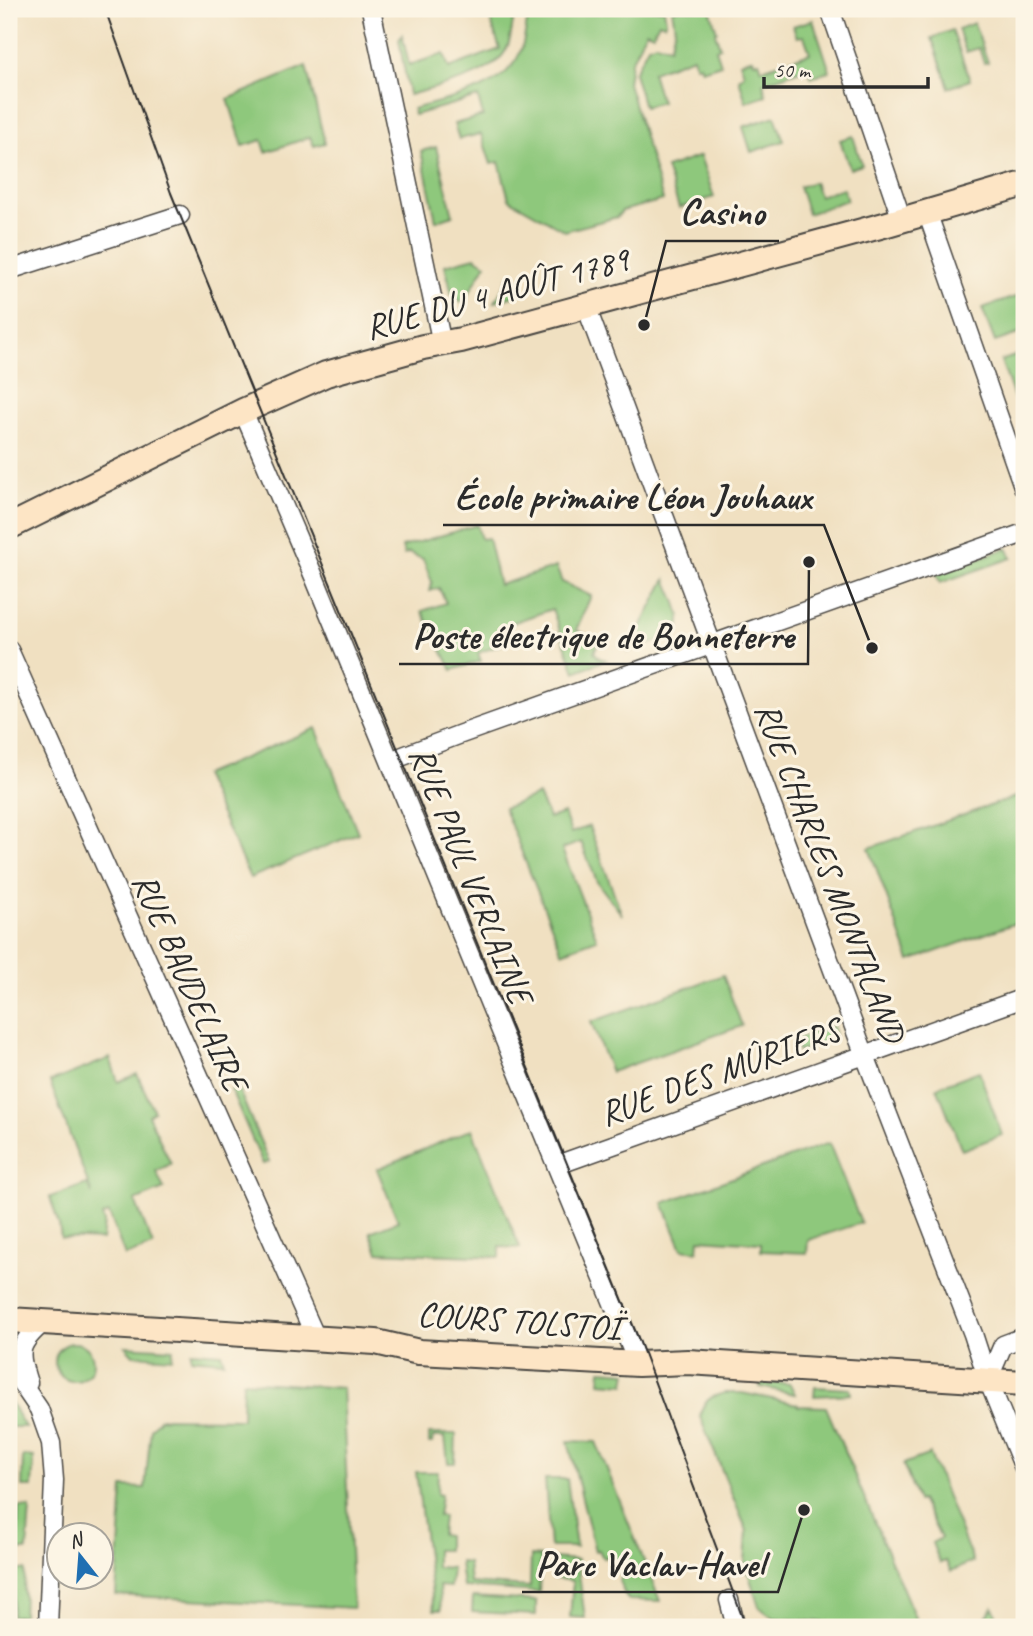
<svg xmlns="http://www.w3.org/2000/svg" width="1033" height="1636" font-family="Caveat,sans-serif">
	<rect width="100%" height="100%" fill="#fcf5e5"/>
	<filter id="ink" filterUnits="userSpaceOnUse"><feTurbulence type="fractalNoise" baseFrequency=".0143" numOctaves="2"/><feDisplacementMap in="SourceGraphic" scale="14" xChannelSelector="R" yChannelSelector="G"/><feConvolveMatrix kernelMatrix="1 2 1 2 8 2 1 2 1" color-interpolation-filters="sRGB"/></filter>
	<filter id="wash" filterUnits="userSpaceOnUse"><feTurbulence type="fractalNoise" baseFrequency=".00686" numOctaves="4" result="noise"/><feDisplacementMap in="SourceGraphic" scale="28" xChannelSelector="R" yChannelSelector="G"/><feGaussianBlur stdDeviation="1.57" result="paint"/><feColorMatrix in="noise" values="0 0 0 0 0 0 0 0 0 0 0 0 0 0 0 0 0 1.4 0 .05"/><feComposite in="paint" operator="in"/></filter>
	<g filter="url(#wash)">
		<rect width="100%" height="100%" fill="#f0e0c1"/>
		<path fill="#8ec87c" stroke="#5c7a54" stroke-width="2" d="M487,9H527L515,15C511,26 512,37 507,48C494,77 439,86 409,95L399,40L402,35L409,65L444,54L449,68L500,49Z
			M568,9H664L666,21L664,24L659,22L653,34L646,31L631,62L628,83L663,200L622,211L617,217L565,231L509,199L499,162L491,164L481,134L459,139L454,124L483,116L478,97L414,115L413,109C449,98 506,91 521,50C525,40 525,29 528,18L555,16Z
			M672,9H710L717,32L715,33L720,47L716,49L721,64L702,70L700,65L696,66L693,57L652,72L661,102L644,107L634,73L648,46L656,43L670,47L675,29Z
			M813,20L830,71L811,77L808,67L763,83L766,95L746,102L739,79L744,74L740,62L753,58L754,62L759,61L762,69L810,53L804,36L797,37L793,26Z
			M974,23L988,62L984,63L979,48L966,52L958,29Z
			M952,30L970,80L949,88L932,38Z
			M306,66L325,143L314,146L310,137L266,152L262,140L243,146L228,99Z
			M775,116L784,141L751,152L743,127Z
			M853,136L862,165L850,169L840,140Z
			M436,147L453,215L436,221L421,151Z
			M700,156L714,197L679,208L666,168Z
			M814,182L819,196L843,188L847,200L808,214L799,187Z
			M475,257L486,264L463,303L452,295L445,265Z
			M509,277L517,280L520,294L495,302Z
			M1021,295L1024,304V332L995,342L982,308Z
			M1024,352V425L1001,361Z
			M477,525L481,539L488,538L499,585L556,567L562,582L591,596L576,630L599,641L594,652L599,658L606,660L575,672L552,609L509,624L514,640L478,653L481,661L452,670L422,611L446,603L439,588L430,591L432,582L423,559L409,553L404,555L402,547Z
			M1007,548L1012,558L940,583L936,573Z
			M666,579C672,595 689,622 674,636L628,652Z
			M316,728L358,833L250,878L203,775Z
			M1024,794V920L910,961L869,848Z
			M538,795L549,818L564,813L571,833L589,826L622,915L597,882L581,842L562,849L597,939L562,952L504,808Z
			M723,975L742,1026L611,1072L591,1022Z
			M833,1026L835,1038L798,1052L795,1040Z
			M110,1058L118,1082L137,1074L154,1111L148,1115L171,1164L156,1171L164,1189L135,1201L153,1246L125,1256L109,1213L102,1216L104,1222L102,1240L61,1238L59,1225L50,1197L87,1184L92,1194L50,1082Z
			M979,1071L1002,1135L962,1150L937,1087Z
			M238,1088L269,1162L263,1164L231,1090Z
			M472,1129L520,1248L500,1247V1257L378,1252L370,1232L398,1221L377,1169Z
			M829,1143L861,1223L808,1240L807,1253L761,1251V1243L699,1239L698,1251L682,1249L663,1203Z
			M55 1362a19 19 0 1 1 38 0a19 19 0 1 1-38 0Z
			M125,1346L173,1349L172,1358L133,1355Z
			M191,1351L221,1353L224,1361L191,1358Z
			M601,1370L627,1372L625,1384L600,1382Z
			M243,1381L342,1388L353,1608L116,1595L123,1487L145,1488L151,1428L160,1418L242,1419Z
			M760,1382L790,1384L795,1394L760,1387Z
			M815,1387L850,1389L851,1394L814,1396Z
			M725,1393H742L797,1404L798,1406L826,1407L919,1627L857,1625L774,1618L759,1607L745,1563L747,1531L700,1417C702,1401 711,1396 725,1393Z
			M9,1400L25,1427H9Z
			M429,1434H456L455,1463H448L445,1437H433L432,1443H429Z
			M568,1441L596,1442L660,1601L629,1600L626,1597L619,1581L622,1577L613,1555L603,1558L599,1550L595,1551Z
			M930,1454L973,1562L951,1571L946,1561L940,1563L932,1543L941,1538L921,1500L918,1501L903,1464Z
			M23,1456L34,1457L32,1487H22Z
			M416,1472H438L437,1494L441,1495L438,1516H443L441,1535L447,1536V1550H436V1567L452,1568L450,1587L439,1586L441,1610H434Z
			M545,1479H567L576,1547H550Z
			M19,1507L30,1508L27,1550H16Z
			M531,1556L541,1557L539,1592L463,1587L460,1562L468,1563L470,1583L530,1587Z
			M552,1558L577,1560L585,1618L570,1617L573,1581L553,1578Z
			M15,1570H25L23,1616H12Z
			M473,1597L536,1601V1615L472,1612Z
			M993,1607L1001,1627H976L983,1622Z"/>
	</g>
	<g filter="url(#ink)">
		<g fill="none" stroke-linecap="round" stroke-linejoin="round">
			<defs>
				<path id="street" d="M371,9L442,344
					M830,9L902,220
					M927,212L1024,489
					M9,270L180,215
					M586,306L859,1040L973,1334L988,1380L1024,1468
					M243,411L315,579L638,1364
					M9,650L316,1338
					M390,761L461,734L1024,533
					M557,1165L1024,998
					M9,1365L39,1409L51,1443L54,1480L48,1627
					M988,1380L1003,1345L1024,1337
					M28,1383C18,1351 17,1345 44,1322
					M729,1600L736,1627"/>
				<path id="secondary" d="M9,527L243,411L326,374L423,347L461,340L884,225L1024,184
					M9,1320L376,1342L419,1352L638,1364L688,1362L1024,1383"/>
			</defs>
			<use href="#street" stroke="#494642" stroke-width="21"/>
			<use href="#secondary" stroke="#494642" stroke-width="28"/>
			<use href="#street" stroke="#fff" stroke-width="18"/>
			<use href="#secondary" stroke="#fde5c5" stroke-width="24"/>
			<path stroke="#2b2b2b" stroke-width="2" d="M105,9L171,193L639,1340L746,1627"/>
		</g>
	</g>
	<g text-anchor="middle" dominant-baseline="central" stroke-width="6" stroke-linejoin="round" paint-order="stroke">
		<g font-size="35" fill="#2b2b2b" stroke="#fcf5e5">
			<text transform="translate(497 293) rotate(-15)">RUE DU 4 AOÛT 1789</text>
			<text transform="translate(830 872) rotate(69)">RUE CHARLES MONTALAND</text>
			<text transform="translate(471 875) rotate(68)">RUE PAUL VERLAINE</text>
			<text transform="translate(190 982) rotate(66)">RUE BAUDELAIRE</text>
			<text transform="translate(720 1072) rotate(-20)">RUE DES MÛRIERS</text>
			<text transform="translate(519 1321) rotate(4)">COURS TOLSTOÏ</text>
		</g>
	</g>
	<path fill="none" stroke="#2b2b2b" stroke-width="2.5" d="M644 325L666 241H779M872 648L824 525H443M809 562L808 664H399M804 1510L778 1592H522"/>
	<g fill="#2b2b2b" stroke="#fcf5e5" stroke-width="2.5">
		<circle cx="644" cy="325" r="7"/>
		<circle cx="872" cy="648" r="7"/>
		<circle cx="809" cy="562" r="7"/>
		<circle cx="804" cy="1510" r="7"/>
	</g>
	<g font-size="37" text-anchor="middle" font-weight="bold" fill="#2b2b2b" stroke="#fcf5e5" stroke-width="6" stroke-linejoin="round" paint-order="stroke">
		<text x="722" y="224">Casino</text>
		<text x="633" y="509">École primaire Léon Jouhaux</text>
		<text x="603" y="648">Poste électrique de Bonneterre</text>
		<text x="650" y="1576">Parc Vaclav-Havel</text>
	</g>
	<rect width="1033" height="1636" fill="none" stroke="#fcf5e5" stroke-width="35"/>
	<g transform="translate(80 1556) rotate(343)"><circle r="33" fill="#fcf5e5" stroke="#a8a49b" stroke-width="2"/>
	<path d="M0-5L12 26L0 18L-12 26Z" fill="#1f6fb2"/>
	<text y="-10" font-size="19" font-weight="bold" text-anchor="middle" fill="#2b2b2b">N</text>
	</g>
	<path d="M764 77v10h164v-10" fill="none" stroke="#2b2b2b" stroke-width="3.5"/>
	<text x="774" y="77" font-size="21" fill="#2b2b2b" stroke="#fcf5e5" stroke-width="5" paint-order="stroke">50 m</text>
</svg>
